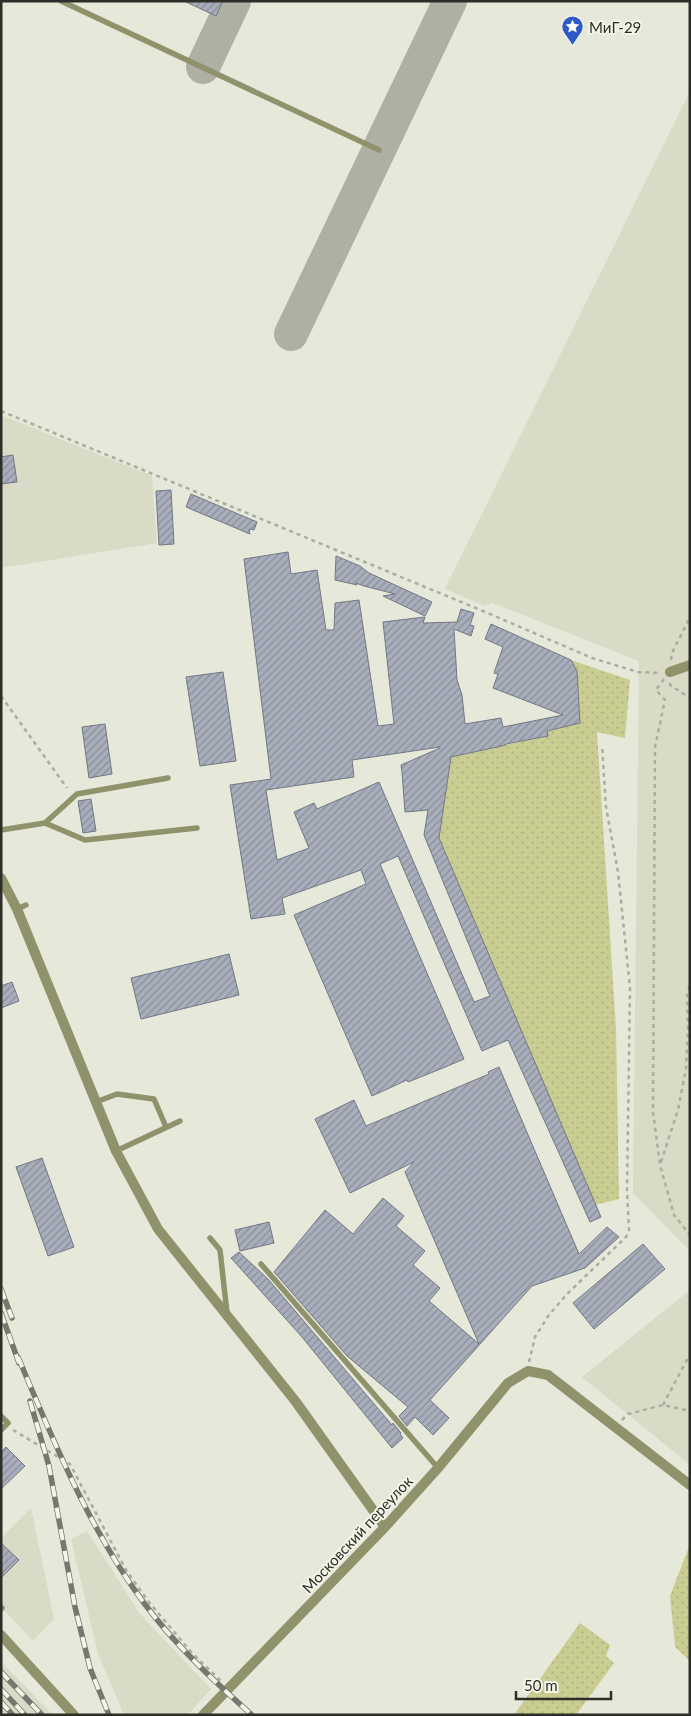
<svg xmlns="http://www.w3.org/2000/svg" width="691" height="1716" font-family="Lato,sans-serif">
	<defs>
		<pattern id="park-dots" width="8" height="8" patternUnits="userSpaceOnUse" patternTransform="scale(1.25)"><rect width="8" height="8" fill="#cacd92"/><path d="M2 2h.1M6 6h.1" fill="none" stroke="#aeb07e" stroke-width="1.8" stroke-linecap="round"/></pattern>
		<pattern id="building-hatch" width="6" height="6" patternUnits="userSpaceOnUse" patternTransform="scale(1.25)"><rect width="6" height="6" fill="#a8aebb"/><path d="M-1 1l2-2M0 6l6-6M5 7l2-2" fill="none" stroke="#898e98"/></pattern>
	</defs>
	<rect width="100%" height="100%" fill="#e6e8d9"/>
	<path fill="#d9dbc6" d="M690,91V1251L633,1193L639,661L492,603L485,606L445,589Z
		M1,415L152,476L157,543L1,568Z
		M690,1290V1465L582,1377Z
		M31,1508L54,1619L33,1641L1,1607V1538Z
		M87,1531L140,1614L211,1689L188,1715H124L98,1654L71,1539Z
		M1,1662L53,1715H1Z"/>
	<path fill="url(#park-dots)" d="M571,660L630,680L625,738L597,732L616,1029L619,1199L595,1205L439,838L451,757L547,736V731L580,723L577,671Z
		M690,1544V1661L675,1647L670,1596Z
		M580,1623L610,1645L606,1656L614,1663L576,1715H514Z"/>
	<g fill="none" stroke-linecap="round" stroke-linejoin="round">
		<path stroke="#aeb0a4" stroke-width="34" d="M203,67L234,1
			M291,334L450,1"/>
	</g>
	<path fill="url(#building-hatch)" stroke="#727784" fill-rule="evenodd" d="M184,1H223L216,16Z
		M13,455L17,482L1,484V457Z
		M171,490L174,544L159,545L156,491Z
		M191,494L257,522L254,530L249,529L250,534L186,507Z
		M288,552L291,574L317,570L326,630H334L335,603L359,600L378,726L394,724L383,622L425,617L423,623L457,622L461,609L474,613L470,625L474,626L471,636L454,629L457,680L462,695L465,724L501,718L503,727L563,715L493,688L498,674L494,673L503,647L485,639L491,624L571,660L577,671L580,723L547,731L548,736L506,744V745L451,757L439,838L601,1217L590,1222L508,1040L482,1051L398,856L380,864L464,1059L443,1068L408,1082L407,1080L372,1096L294,915L366,884L361,870L282,898L285,914L251,919L230,785L271,779L244,559ZM440,747V748L401,765L402,772L405,812L428,810L424,835L490,996L474,1002L379,782L317,809L314,803L294,812L309,848L277,860L266,790L354,777L352,760Z
		M336,556L360,566L369,573L432,602L425,616L383,596L395,594L364,586L356,583L357,585L335,580Z
		M223,672L236,761L200,766L186,677Z
		M105,724L112,774L89,778L82,727Z
		M91,799L96,831L83,833L78,801Z
		M229,954L239,995L141,1019L131,978Z
		M12,982L19,1001L1,1008V986Z
		M499,1067L579,1254L607,1227L619,1237L585,1268L532,1286L430,1400L449,1418L433,1435L415,1417L407,1426L399,1416L408,1407L347,1356L274,1272L325,1210L353,1234L383,1198L404,1216L396,1226L425,1251L413,1265L440,1288L429,1301L479,1344L405,1172L414,1162L350,1193L315,1119L354,1100L366,1126L489,1074L488,1072Z
		M42,1158L74,1247L48,1256L16,1167Z
		M269,1222L274,1243L240,1251L235,1230Z
		M643,1244L665,1269L594,1329L573,1303Z
		M239,1252L268,1279L392,1425L393,1423L401,1433L400,1434L403,1438L392,1448L302,1337L231,1258Z
		M6,1447L25,1466L1,1489V1452Z
		M1,1543L19,1560L1,1578Z"/>
	<g fill="none" stroke-linecap="round" stroke-linejoin="round">
		<path stroke="#abada0" stroke-width="2.5" stroke-dasharray="4 4" stroke-linecap="butt" d="M1,411L483,611L592,658L638,672L661,673
			M671,660L672,653L690,617
			M664,679L656,690L665,700L655,747L653,1112L660,1165L674,1215L690,1235
			M670,683V685L690,698
			M1,696L67,788
			M661,1162L678,1110L686,1069L688,1028L687,994L690,985
			M529,1362L535,1337L549,1315L566,1295L626,1237L629,1230L627,1191L630,988L618,872L606,807L602,745
			M663,1405L690,1354
			M622,1420L628,1414L663,1405L690,1411
			M13,1430L70,1464L126,1570L148,1601L192,1653L221,1681"/>
		<path stroke="#8f926a" stroke-width="5.5" d="M61,1L379,150
			M45,823L77,794L168,778
			M1,830L45,823L85,840L197,828
			M17,909L26,905
			M96,1102L117,1094L154,1099L166,1127
			M116,1151L180,1121
			M210,1238L220,1250L227,1313
			M261,1264L438,1468
			M1,1416L8,1423L1,1430
			M1,1609L2,1608"/>
		<path stroke="#8f926a" stroke-width="10" d="M670,672L690,665
			M1,878L17,909L116,1151L158,1229L296,1402L385,1527
			M1,1635L74,1715
			M203,1715L385,1527L438,1468L508,1383L528,1371L548,1375L690,1485"/>
		<defs>
			<path id="rail" d="M1,1289L12,1318
				M1,1313L19,1363
				M18,1357C54,1442 89,1529 144,1603C175,1645 214,1681 252,1715
				M30,1401L49,1466L75,1607L90,1668L109,1715
				M1,1672L42,1715
				M1,1689L25,1715
				M1,1702L13,1715"/>
		</defs>
		<use href="#rail" stroke="#76776e" stroke-width="5.5"/>
		<use href="#rail" stroke="#f3f5e6" stroke-width="4" stroke-dasharray="11" stroke-linecap="butt"/>
	</g>
	<defs>
		<symbol id="sight-pin" viewBox="-11 -11 22 30"><path d="M0 17L-7.5 6A9.5 9.5 0 1 1 7.5 6Z" fill="#2f58c8" stroke="#f3f5e6"/><path d="M0-6L1.8-2.2L6-1.7L2.9 1.2L3.7 5.4L0 3.3L-3.7 5.4L-2.9 1.2L-6-1.7L-1.8-2.2Z" fill="#fff"/></symbol>
	</defs>
	<g fill-rule="evenodd">
		<use href="#sight-pin" x="560" y="14" width="25" height="34"/>
	</g>
	<g text-anchor="middle" dominant-baseline="central" stroke-width="4" stroke-linejoin="round" paint-order="stroke">
		<g font-size="15" fill="#2d2e28" stroke="#f3f5e6" text-anchor="start">
			<text x="589" y="27">МиГ-29</text>
		</g>
		<g font-size="15" fill="#2d2e28" stroke="#f3f5e6">
			<text transform="translate(357 1534) rotate(-47)">Московский переулок</text>
		</g>
	</g>
	<rect width="691" height="1716" fill="none" stroke="#2d2e28" stroke-width="5"/>
	<path d="M516 1691v8h95v-8" fill="none" stroke="#2d2e28" stroke-width="2.5"/>
	<text x="524" y="1691" font-size="15" fill="#2d2e28" stroke="#f3f5e6" stroke-width="4" paint-order="stroke">50 m</text>
</svg>
